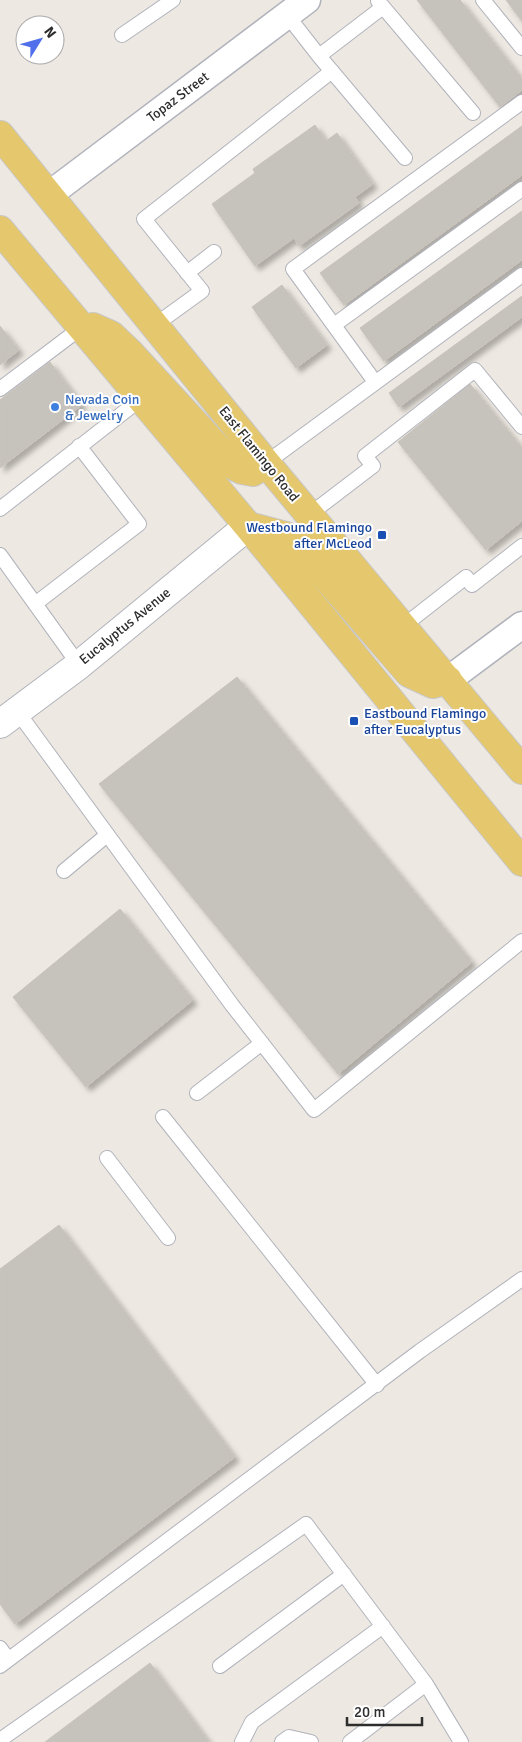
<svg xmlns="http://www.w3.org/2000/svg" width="522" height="1742" font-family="Signika,sans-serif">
	<defs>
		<filter id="shadow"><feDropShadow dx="4.5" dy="4.5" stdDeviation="2.5" flood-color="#0004"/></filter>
	</defs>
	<rect width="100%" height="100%" fill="#ede8e1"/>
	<path fill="#c6c2bc" stroke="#c9c3ba" filter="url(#shadow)" d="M417,0H460L522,79V90L500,107Z
		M506,0H522V21Z
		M315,125L326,141L337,133L373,184L355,197L359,203L299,246L294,238L255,266L212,204L255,173L253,169Z
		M522,126V175L344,305L320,273Z
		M522,211V260L384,361L360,328Z
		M282,285L327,345L296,368L252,307Z
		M522,296V317L399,407L389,393Z
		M0,326L19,350L0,365Z
		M50,362L82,405L0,468V400Z
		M470,384L522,448V521L486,550L398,442Z
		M237,677L472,962L338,1074L99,784Z
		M120,909L193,1000L86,1087L13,997Z
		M59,1225L235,1457L15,1624L0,1604V1269Z
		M150,1663L209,1742H45Z"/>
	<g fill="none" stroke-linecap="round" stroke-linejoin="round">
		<defs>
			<path id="lane" d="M483,0L522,48
				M378,1L473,113
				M383,7L319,56L405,158
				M287,15L319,56
				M122,35L173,0
				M187,273L214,252
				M155,325L202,291L144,219L332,71
				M334,325L522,189
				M375,382L293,269L522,102
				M0,389L82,327
				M266,463L522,275
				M0,509L142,398
				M310,514L373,466L365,456L475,370L522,427
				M0,555L79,665
				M35,604L139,524L79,446
				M402,627L466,577L472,585L522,546
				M17,711L232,1005L314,1110L522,941
				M64,871L107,835
				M197,1093L262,1043
				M163,1117L377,1385
				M107,1158L168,1238
				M0,1648L8,1659
				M0,1666L420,1351L522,1279
				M220,1666L344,1574
				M0,1740L306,1524L426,1684L461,1742
				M242,1742L252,1722L383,1626
				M282,1742L289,1737L311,1742
				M350,1742L426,1684"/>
			<path id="street" d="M50,194L307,0
				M448,680L522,625"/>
			<path id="secondary" d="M0,724L79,665L248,526"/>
			<path id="primary" d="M0,135L266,463L522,770
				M0,230L248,526L522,862
				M93,327L111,335L130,353L234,466L242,470L253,472L266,463
				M248,526L286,536L300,547L409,673L433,684L448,680"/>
		</defs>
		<use href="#lane" stroke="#b1b3bc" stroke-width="16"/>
		<use href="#street" stroke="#b1b3bc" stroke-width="29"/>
		<use href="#secondary" stroke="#b1b3bc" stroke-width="30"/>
		<use href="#primary" stroke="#c8c8c8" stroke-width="30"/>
		<use href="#lane" stroke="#fff" stroke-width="14"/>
		<use href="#street" stroke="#fff" stroke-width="26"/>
		<use href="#secondary" stroke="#fff" stroke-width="28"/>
		<use href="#primary" stroke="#e5c86e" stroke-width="28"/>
	</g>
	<circle fill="#3f7fe0" stroke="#fff" stroke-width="2" cx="55" cy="407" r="5"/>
	<g fill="#1a4fb4" stroke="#fff" stroke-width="2">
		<rect x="377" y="530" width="10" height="10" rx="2.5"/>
		<rect x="349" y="716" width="10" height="10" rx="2.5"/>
	</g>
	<g text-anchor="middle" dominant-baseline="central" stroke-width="4" stroke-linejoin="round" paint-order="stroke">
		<g font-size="14" fill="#2d2d2d" stroke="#fff">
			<text transform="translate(178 97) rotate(-37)">Topaz Street</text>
			<text transform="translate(259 454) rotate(51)">East Flamingo Road</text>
			<text transform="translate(125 626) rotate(-39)">Eucalyptus Avenue</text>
		</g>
		<g font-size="14" fill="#366cbe" stroke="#fff" text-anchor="start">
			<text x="65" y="399">Nevada Coin<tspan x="65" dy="16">&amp; Jewelry</tspan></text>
		</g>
		<g font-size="14" fill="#164399" stroke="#fff" text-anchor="end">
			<text x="372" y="527">Westbound Flamingo<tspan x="372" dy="16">after McLeod</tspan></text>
			<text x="364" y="713" text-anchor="start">Eastbound Flamingo<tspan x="364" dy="16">after Eucalyptus</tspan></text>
		</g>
	</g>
	<g transform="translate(40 40) rotate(53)"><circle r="24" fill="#ffffff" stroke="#ababab"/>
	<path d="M0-4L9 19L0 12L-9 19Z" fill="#516fea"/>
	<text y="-8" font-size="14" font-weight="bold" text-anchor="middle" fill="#2d2d2d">N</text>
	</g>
	<path d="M347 1717v8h75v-8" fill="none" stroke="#2d2d2d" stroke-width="2.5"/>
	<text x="354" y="1717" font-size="15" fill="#2d2d2d" stroke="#ffffff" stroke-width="4" paint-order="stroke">20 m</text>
</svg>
